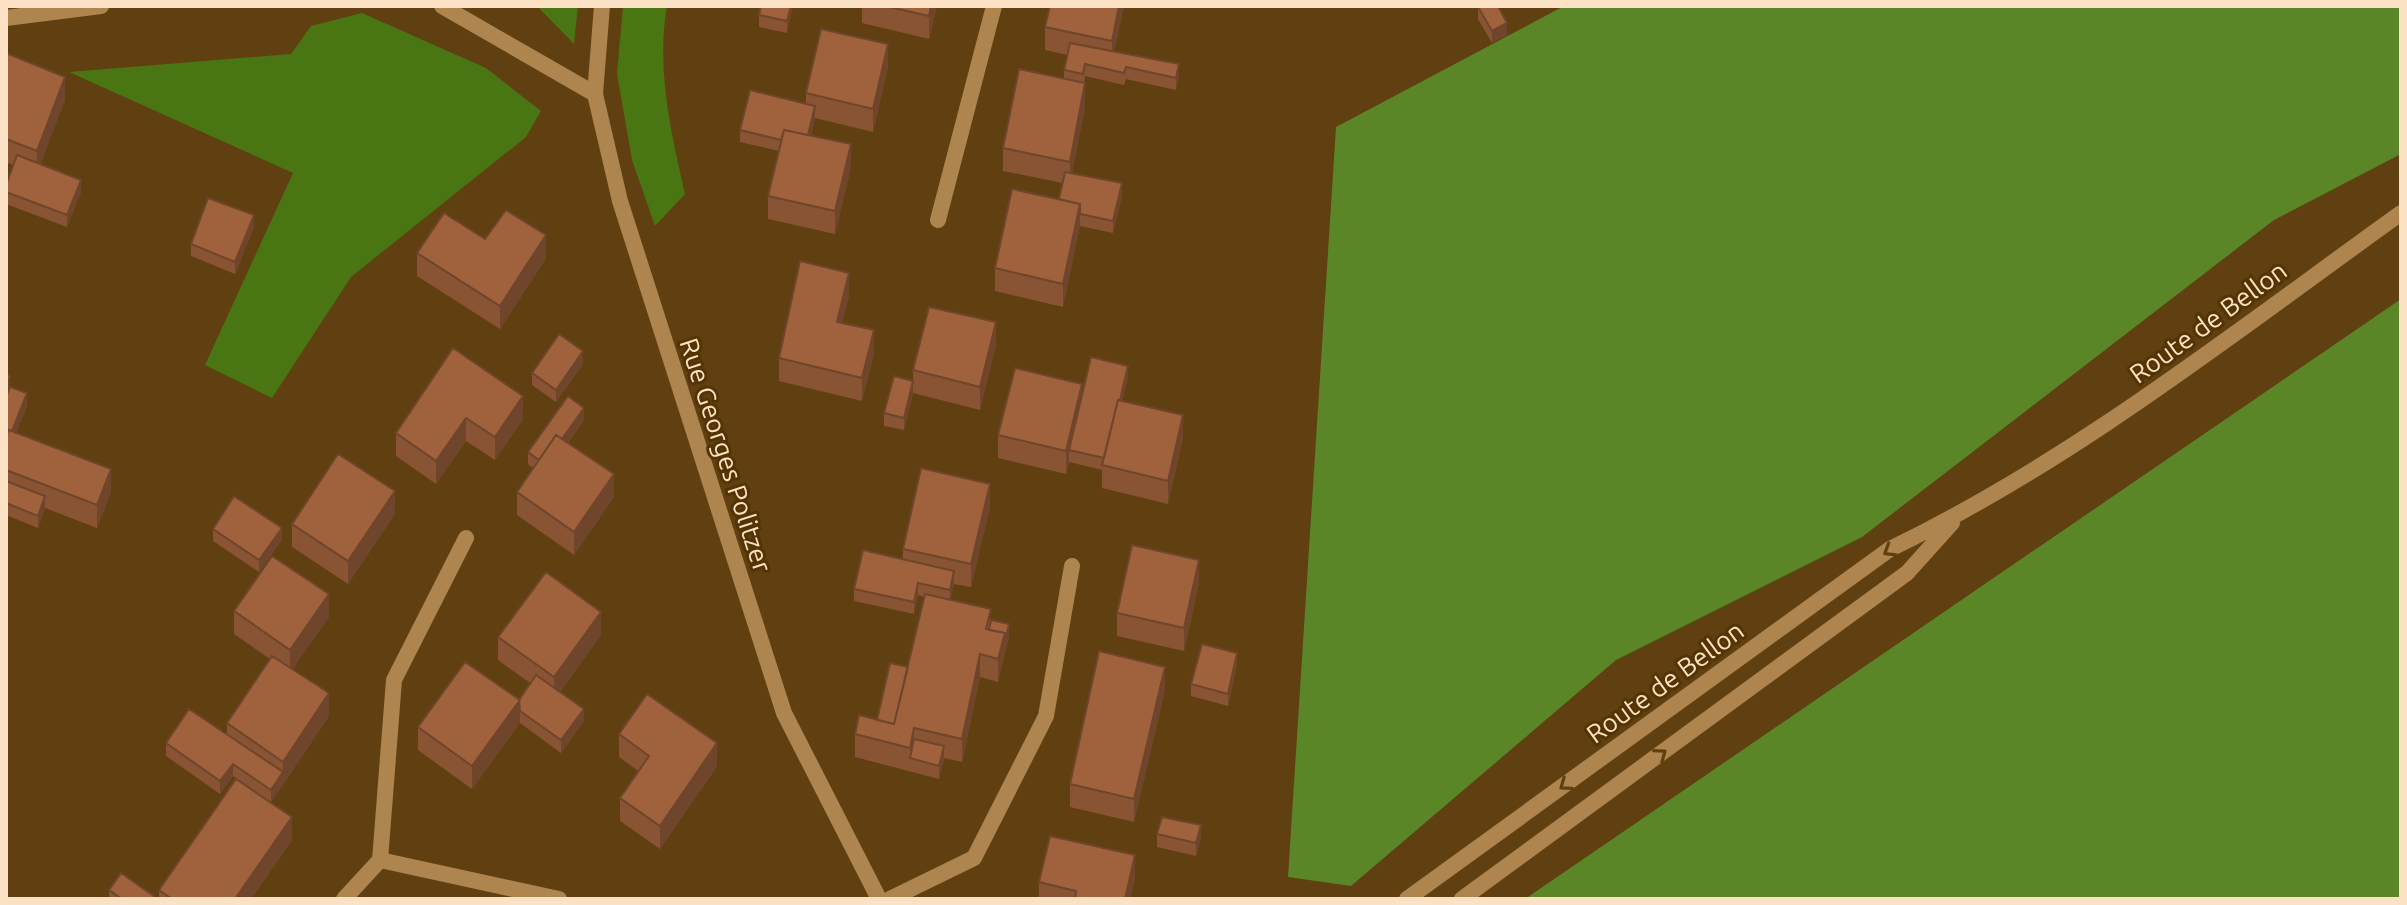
<svg xmlns="http://www.w3.org/2000/svg" width="2407" height="905" font-family="Ubuntu,sans-serif">
	<rect width="100%" height="100%" fill="#603f10"/>
	<path fill="#4a7513" d="M537,6H578L574,44Z
		M623,6H667C656,69 671,132 685,194L655,226L632,160L617,74Z
		M362,13L486,68L541,111L526,137L351,277L272,398L205,365L293,173L69,72L291,54L311,26Z"/>
	<path fill="#5a8628" d="M1564,6H2401V154L2274,220L1862,537L1616,660L1351,886L1288,877L1336,127Z
		M2401,299V899H1525Z"/>
	<g fill="none" stroke-linecap="round" stroke-linejoin="round">
		<path stroke="#ae844f" stroke-width="16" d="M442,6L595,94
			M602,6L595,94L620,201L784,713L879,899
			M6,18L101,6
			M938,220L994,6
			M380,860L559,899
			M344,899L380,860L394,680L466,538
			M890,899L974,858L1046,716L1072,566
			M1407,899L1890,549C2074,460 2235,332 2401,213
			M1462,899L1907,573L1952,523"/>
	</g>
	<path fill="#895434" d="M793,6L787,33L759,27V15Z
		M862,6H937L929,39L862,23Z
		M1124,6L1114,51L1179,77L1176,90L1126,79L1124,85L1085,76L1084,83L1085,106L1072,173L1122,195L1113,233L1080,226L1063,307L995,291V268L1059,199L1063,183L1003,171V148L1064,79V70L1068,55L1045,50V27Z
		M1478,7L1507,35L1492,43L1478,19Z
		M6,53L65,100L40,164L81,192L67,227L6,204V185L13,165L6,162Z
		M888,67L873,132L815,118L811,136L851,167L835,234L768,219V196L779,151L740,142V130L806,104V93Z
		M254,227L235,274L191,256V244Z
		M485,239L546,258L500,329L417,276V253Z
		M849,296L842,323L874,353L862,401L779,381V358Z
		M996,345L980,410L913,393V370Z
		M453,348L523,419L495,460L466,441L436,484L396,456V433Z
		M583,364L556,402L532,385V373Z
		M6,374L10,387L27,406L16,433L111,492L97,528L45,508L38,528L6,515Z
		M1128,378L1122,401L1183,438L1168,504L1102,488V470L1069,462L1066,474L998,458V435L1082,395Z
		M913,393L904,430L884,426V413Z
		M584,420L568,443L614,497L574,555L517,515V492L533,468L528,464V452Z
		M990,507L971,587L954,584L950,600L991,620L1009,636L998,682L980,677L962,762L944,758L939,779L855,757V734L877,720L908,667L924,597L918,595L914,614L854,601V589L903,559V549Z
		M395,514L348,584L292,547V524Z
		M213,529L282,540L259,572L213,541Z
		M1199,583L1184,651L1117,636V613Z
		M234,611L329,617L292,669L329,716L271,802L233,776L220,794L166,756V743L227,734V723L270,659L234,634Z
		M601,635L560,692L584,721L561,753L520,723L472,789L418,750V727L519,700L530,683L498,660V637Z
		M1237,665L1228,706L1191,696V684Z
		M1165,690L1134,822L1070,807V784Z
		M619,734L717,766L660,849L620,821V798L638,771L619,757Z
		M1157,834L1201,838L1196,856L1157,847Z
		M292,840L251,899H159V890Z
		M1135,878L1130,899H1039V882Z
		M109,890L158,899H109Z"/>
	<path fill="#6f452b" d="M791,6H793L787,33V21Z
		M931,6H937L929,39V16Z
		M1119,6H1124L1112,64V41Z
		M1507,23V35L1492,43V31Z
		M888,44V67L873,132V109Z
		M1179,64V77L1176,90V78Z
		M65,77V100L37,174V151Z
		M1085,83V106L1070,185V162Z
		M815,106V118L806,157V145Z
		M851,144V167L835,234V211Z
		M81,180V192L67,227V215Z
		M1122,183V195L1113,233V221Z
		M1080,204V227L1063,307V284Z
		M254,215V227L235,274V262Z
		M546,235V258L500,329V306Z
		M849,273V296L837,345V322Z
		M996,322V345L980,410V387Z
		M874,330V353L862,401V378Z
		M583,351V364L556,402V390Z
		M1128,366V378L1107,466H1106Z
		M10,376V399L6,409V386Z
		M913,381V393L904,430V418Z
		M1082,384V406L1069,450V462L1066,474V451Z
		M27,393V406L6,459V447Z
		M523,396V419L495,460V437Z
		M584,408V420L544,476V463Z
		M1183,415V438L1168,504V481Z
		M466,418V441L436,484V461Z
		M111,469V492L97,528V505Z
		M614,474V497L574,555V532Z
		M990,484V507L971,587V564Z
		M395,491V514L348,584V561Z
		M45,496V508L38,528V516Z
		M282,528V540L259,572V560Z
		M1199,560V583L1184,651V628Z
		M954,571V583L950,602V590Z
		M918,583V595L914,614V602Z
		M329,594V617L290,673V650Z
		M601,612V635L554,700V677Z
		M1009,624V636L998,682V659L1005,633Z
		M1237,653V665L1228,706V694Z
		M980,654V677L962,762V739Z
		M1165,667V690L1134,822V799Z
		M329,693V716L283,785V762Z
		M520,700V723L472,789V766Z
		M584,709V721L561,753V740Z
		M914,728V751L910,758V748Z
		M717,743V766L660,849V826Z
		M944,746V758L939,779V766Z
		M233,764V776L220,794V781Z
		M283,772V785L271,802V790Z
		M292,817V840L251,899H235Z
		M1201,825V838L1196,856V843Z
		M1135,855V878L1130,899H1125Z"/>
	<path fill="#9f623d" stroke="#6f452b" stroke-width="2" d="M761,6H791L787,21L759,15Z
		M885,6H931L929,16Z
		M1050,6H1119L1112,41L1045,27Z
		M1479,6H1498L1507,23L1492,31L1478,7Z
		M821,29L888,44L873,109L806,93Z
		M1070,43L1179,64L1176,78L1126,67L1124,73L1085,64L1083,74L1064,70Z
		M6,53L65,77L37,151L6,139Z
		M1019,69L1085,83L1070,162L1003,148Z
		M750,90L815,106L808,135L784,130L781,140L740,130Z
		M784,130L851,144L835,211L768,196Z
		M17,155L81,180L67,215L6,192V185Z
		M1065,172L1122,183L1113,221L1080,214V204L1059,199Z
		M1012,189L1080,204L1063,284L995,268Z
		M208,198L254,215L235,262L191,244Z
		M506,210L546,235L500,306L417,253L444,213L485,239Z
		M800,261L849,273L837,322L874,330L862,378L779,358Z
		M929,307L996,322L980,387L913,370Z
		M559,334L583,351L556,390L532,373Z
		M453,348L523,396L495,437L466,418L436,461L396,433Z
		M1091,357L1128,366L1120,400H1118L1104,458L1069,450Z
		M1015,368L1082,384L1066,451L998,435Z
		M6,374L10,376L6,386Z
		M894,376L913,381L904,418L884,413Z
		M10,387L27,393L12,431L9,430L6,435V397Z
		M568,396L584,408L562,439L556,435L539,460L528,452Z
		M1118,400L1183,415L1168,481L1102,465Z
		M9,430L111,469L97,505L6,470V435Z
		M556,435L614,474L574,532L517,492Z
		M338,454L395,491L348,561L292,524Z
		M921,468L990,484L971,564L903,549Z
		M6,481L45,496L38,516L6,503Z
		M234,496L282,528L259,560L213,529Z
		M1132,545L1199,560L1184,628L1117,613Z
		M863,550L954,571L950,590L918,583L914,602L854,589Z
		M272,556L329,594L290,650L234,611Z
		M546,572L601,612L554,677L498,637Z
		M925,594L991,609L986,629L1005,633L998,659L980,654L962,739L914,728L910,748L855,734L859,715L894,724Z
		M991,620L1009,624L1005,643V633L989,630Z
		M1202,644L1237,653L1228,694L1191,684Z
		M1099,651L1165,667L1134,799L1070,784Z
		M272,656L329,693L283,762L227,723Z
		M465,662L520,700L472,766L418,727Z
		M890,663L908,667L894,724L877,720Z
		M536,675L584,709L561,740L520,711L519,700Z
		M647,694L717,743L660,826L620,798L649,756L619,734Z
		M189,709L283,772L271,790L233,764L220,781L166,743Z
		M914,739L944,746L939,766L910,758Z
		M236,779L292,817L235,899H172L159,890Z
		M1162,817L1201,825L1196,843L1157,834Z
		M1050,836L1135,855L1125,899H1075L1076,891L1039,882Z
		M121,873L158,899H122L109,890Z"/>
	<defs><path id="oneway-chevron" d="M-2-3.5L2.5 0L-2 3.5" fill="none" stroke-width="1.6" stroke-linecap="round" stroke-linejoin="round" transform="scale(2)"/></defs>
	<g stroke="#62400e">
		<use href="#oneway-chevron" transform="translate(1889 551) rotate(148)"/>
		<use href="#oneway-chevron" transform="translate(1661 754) rotate(-36)"/>
		<use href="#oneway-chevron" transform="translate(1565 785) rotate(144)"/>
	</g>
	<g text-anchor="middle" dominant-baseline="central" stroke-width="6" stroke-linejoin="round" paint-order="stroke">
		<g font-size="26" fill="#fbe2c5" stroke="#543402">
			<text transform="translate(2208 322) rotate(-36)">Route de Bellon</text>
			<text transform="translate(726 455) rotate(72)">Rue Georges Politzer</text>
			<text transform="translate(1665 682) rotate(-36)">Route de Bellon</text>
		</g>
	</g>
	<rect width="2407" height="905" fill="none" stroke="#fbe2c5" stroke-width="16"/>
</svg>
